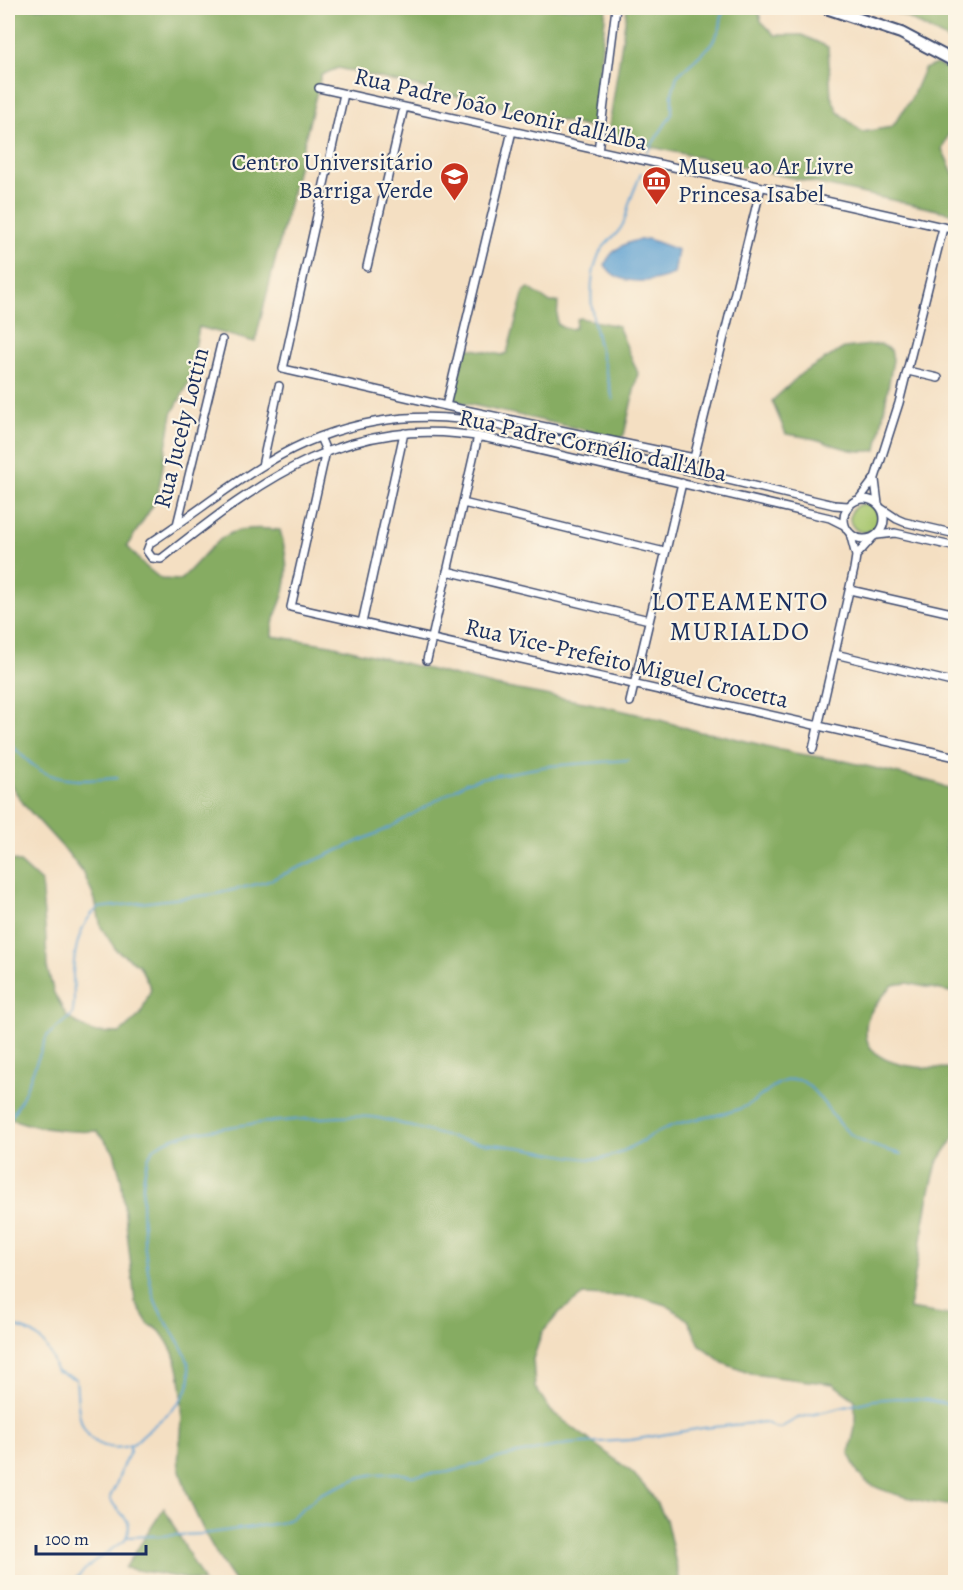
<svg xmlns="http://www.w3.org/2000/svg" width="963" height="1590" font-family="Alegreya,serif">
	<rect width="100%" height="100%" fill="#fcf5e5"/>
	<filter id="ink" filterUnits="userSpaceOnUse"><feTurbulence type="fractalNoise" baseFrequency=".0167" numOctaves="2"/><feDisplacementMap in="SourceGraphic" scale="12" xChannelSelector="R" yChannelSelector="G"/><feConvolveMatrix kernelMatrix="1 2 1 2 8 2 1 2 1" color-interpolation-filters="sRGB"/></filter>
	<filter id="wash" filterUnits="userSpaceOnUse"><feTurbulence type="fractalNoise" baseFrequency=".008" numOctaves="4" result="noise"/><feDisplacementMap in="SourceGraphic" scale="24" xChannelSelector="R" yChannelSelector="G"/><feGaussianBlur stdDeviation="1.35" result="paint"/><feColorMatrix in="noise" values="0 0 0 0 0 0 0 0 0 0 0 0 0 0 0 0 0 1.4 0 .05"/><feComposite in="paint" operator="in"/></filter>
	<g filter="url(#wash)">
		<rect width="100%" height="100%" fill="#f4dfc2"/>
		<path fill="#a8c76f" stroke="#627b66" stroke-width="1.5" d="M850 518a14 14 0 1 1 28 0a14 14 0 1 1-28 0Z"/>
		<path fill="#86ac62" stroke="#506e60" stroke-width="1.5" d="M8,8H606L594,121L587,127L338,68L321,75L255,342L199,327L188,384L172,414L157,499L127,546L145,566L161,579L180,580C218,544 219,522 280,530C286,552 290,573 283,595C278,612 272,617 272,636L331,645L496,686L589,703L650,717L700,732L722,735L794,753L845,761L937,783L951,790C953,796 956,803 955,809C954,831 941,830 948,857L955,859V993L907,983L893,985C884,995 873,1005 868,1018C866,1022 866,1027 866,1032C866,1069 928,1069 955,1068V1136L937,1163L929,1195L909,1309L955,1316V1506C934,1504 879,1494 863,1479C857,1474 853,1462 849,1454L855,1428V1400L833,1384L751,1374L723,1363L700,1345L688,1320L666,1305L639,1297L583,1295L560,1312L542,1333L533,1359L535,1387L551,1411L633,1473L651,1494L666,1519L680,1582H235C213,1552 187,1503 179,1466C177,1456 180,1444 181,1434C183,1405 184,1368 168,1343C162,1334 160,1328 149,1325L135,1302L121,1179L114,1152L97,1131C67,1133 36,1128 8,1118L9,1012H8V858L20,863L41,882L46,938L47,967L54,993L68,1018L92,1032L120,1033L140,1015L151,989L139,965L116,950L101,927L95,900L84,874L67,852L25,806L8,781Z
			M627,8H758L761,21L775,35H802L828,47L831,96L838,112L862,132L892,127L911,99L924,69L936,64L955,72V120L942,149L955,177V214L616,139L609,128Z
			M882,8H955V44L904,16Z
			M529,288L549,302H558L557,323C560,328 569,330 575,328L577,319L580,318L618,326L638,373L624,435L620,438L455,401L453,396L465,350L469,348L502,355L507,353L524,291Z
			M955,304L956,349H955L950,347L952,318Z
			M880,344L891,350L893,360L877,450C853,455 837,445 815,439C805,437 795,435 786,434L772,401L802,373L844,348Z
			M164,1508L204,1582L125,1568Z"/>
		<path fill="#5ea1d2" stroke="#3c6898" stroke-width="1.5" d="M648,239L678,250L674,274C654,282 618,288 605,265C611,247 631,240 648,239Z"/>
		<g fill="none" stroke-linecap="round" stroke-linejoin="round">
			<path stroke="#5ea1d2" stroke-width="2" d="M647,152L672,114V93L677,76L711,45L720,28L723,8
				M613,400C603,353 579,301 599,254C605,242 616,237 622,226C626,219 627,211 629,204C632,194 637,184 641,173
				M8,742C18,751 28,763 40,770C63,784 92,780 117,778
				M8,1123L23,1096L47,1036L72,1015C76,1002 73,986 73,973C74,951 80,922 98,908L216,894L266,882L389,828L466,783L481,778L548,766L628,760
				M8,1325C36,1330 49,1343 56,1371L76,1379C78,1398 76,1423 91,1438C101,1448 118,1450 131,1445C136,1443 141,1436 145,1433C162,1418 190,1400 190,1376C191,1352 165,1325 156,1303C145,1276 131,1164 157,1146C178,1133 205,1131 229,1127C260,1122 290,1120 322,1118C340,1117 360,1115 378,1118C406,1124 434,1134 463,1140C483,1144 504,1145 524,1148C547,1152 570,1158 592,1159C616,1161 645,1137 666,1128C691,1117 719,1118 744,1107C762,1099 777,1076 799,1080C813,1083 834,1121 849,1133C864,1145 883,1149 901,1154
				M127,1537L203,1534L280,1523L290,1519L320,1494L361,1477L375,1474L398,1473L412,1476L449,1472L502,1457L568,1444L631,1440L703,1428L765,1422L774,1427L780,1428L798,1418L874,1400L896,1398L927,1400L956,1406
				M72,1582L93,1562L124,1541C139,1517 115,1515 110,1497C116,1486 118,1481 122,1468C124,1459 132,1455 130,1445"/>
		</g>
	</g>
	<g filter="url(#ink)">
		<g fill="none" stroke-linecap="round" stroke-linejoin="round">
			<defs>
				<path id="minor" d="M319,88L956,230
					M344,94L283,369L446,406L694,458L761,187
					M598,151L616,8
					M367,267L404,107
					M908,371L938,378
					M446,406L512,131
					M320,437L326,451L291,607L956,757
					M262,466L279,386
					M875,480L878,504
					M860,498L875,478L899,403L943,228
					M844 519a20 20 0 1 1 40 0a20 20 0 1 1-40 0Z
					M463,503L665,552
					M882,509L897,519L904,522L956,534
					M177,525L222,340
					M844,525L830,518L487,438C349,412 263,479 161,559L152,558L147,551L150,543C190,517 227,487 267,463C335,421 414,408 492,424L834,505L848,506
					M877,535L895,533L956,547
					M856,556L872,538
					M447,571L649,620
					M850,590L956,614
					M362,623L404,433
					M835,654L956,683
					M427,660L478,436
					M630,702L682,483
					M813,749L854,569L856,556L850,533"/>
				<path id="primary" d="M826,8L901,33L956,62"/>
			</defs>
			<use href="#minor" stroke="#3c496d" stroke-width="10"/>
			<use href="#primary" stroke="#3c496d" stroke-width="14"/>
			<use href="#minor" stroke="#fff" stroke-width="7"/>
			<use href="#primary" stroke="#fff" stroke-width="10"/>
		</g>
	</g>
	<defs>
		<symbol id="university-pin" viewBox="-11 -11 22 30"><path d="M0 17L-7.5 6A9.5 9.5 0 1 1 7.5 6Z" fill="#c8321e" stroke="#fcf5e5"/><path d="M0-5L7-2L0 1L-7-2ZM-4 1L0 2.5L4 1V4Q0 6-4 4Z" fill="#fff"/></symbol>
		<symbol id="museum-pin" viewBox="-11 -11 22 30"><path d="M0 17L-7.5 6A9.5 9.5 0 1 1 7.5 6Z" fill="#c8321e" stroke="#fcf5e5"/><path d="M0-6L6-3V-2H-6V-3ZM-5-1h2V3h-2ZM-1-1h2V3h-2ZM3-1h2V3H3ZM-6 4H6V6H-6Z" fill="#fff"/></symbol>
	</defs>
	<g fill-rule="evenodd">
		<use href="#university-pin" x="438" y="160" width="33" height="45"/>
		<use href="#museum-pin" x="640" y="164" width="33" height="45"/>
	</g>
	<g text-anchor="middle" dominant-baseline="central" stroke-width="4.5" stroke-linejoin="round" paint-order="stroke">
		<g font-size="24" fill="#1b2f5e" stroke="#fcf5e5">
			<text transform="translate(501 109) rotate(13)">Rua Padre João Leonir dall'Alba</text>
			<text transform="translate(181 428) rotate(-76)">Rua Jucely Lottin</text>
			<text transform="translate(593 445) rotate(12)">Rua Padre Cornélio dall'Alba</text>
			<text transform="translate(627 663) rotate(13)">Rua Vice-Prefeito Miguel Crocetta</text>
		</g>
		<g font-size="24" fill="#1b2f5e" stroke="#fcf5e5" text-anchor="end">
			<text x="433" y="162">Centro Universitário<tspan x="433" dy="28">Barriga Verde</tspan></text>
			<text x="678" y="166" text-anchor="start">Museu ao Ar Livre<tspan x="678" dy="28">Princesa Isabel</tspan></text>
		</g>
		<g font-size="26" letter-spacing="1.5" fill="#1b2f5e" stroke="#fcf5e5">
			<text x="740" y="601">LOTEAMENTO<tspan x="740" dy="30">MURIALDO</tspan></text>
		</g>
	</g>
	<rect width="963" height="1590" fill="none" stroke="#fcf5e5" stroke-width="30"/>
	<path d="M36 1545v9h110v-9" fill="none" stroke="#1b2f5e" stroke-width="3"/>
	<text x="45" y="1545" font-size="18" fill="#1b2f5e" stroke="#fcf5e5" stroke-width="4.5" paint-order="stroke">100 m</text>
</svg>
